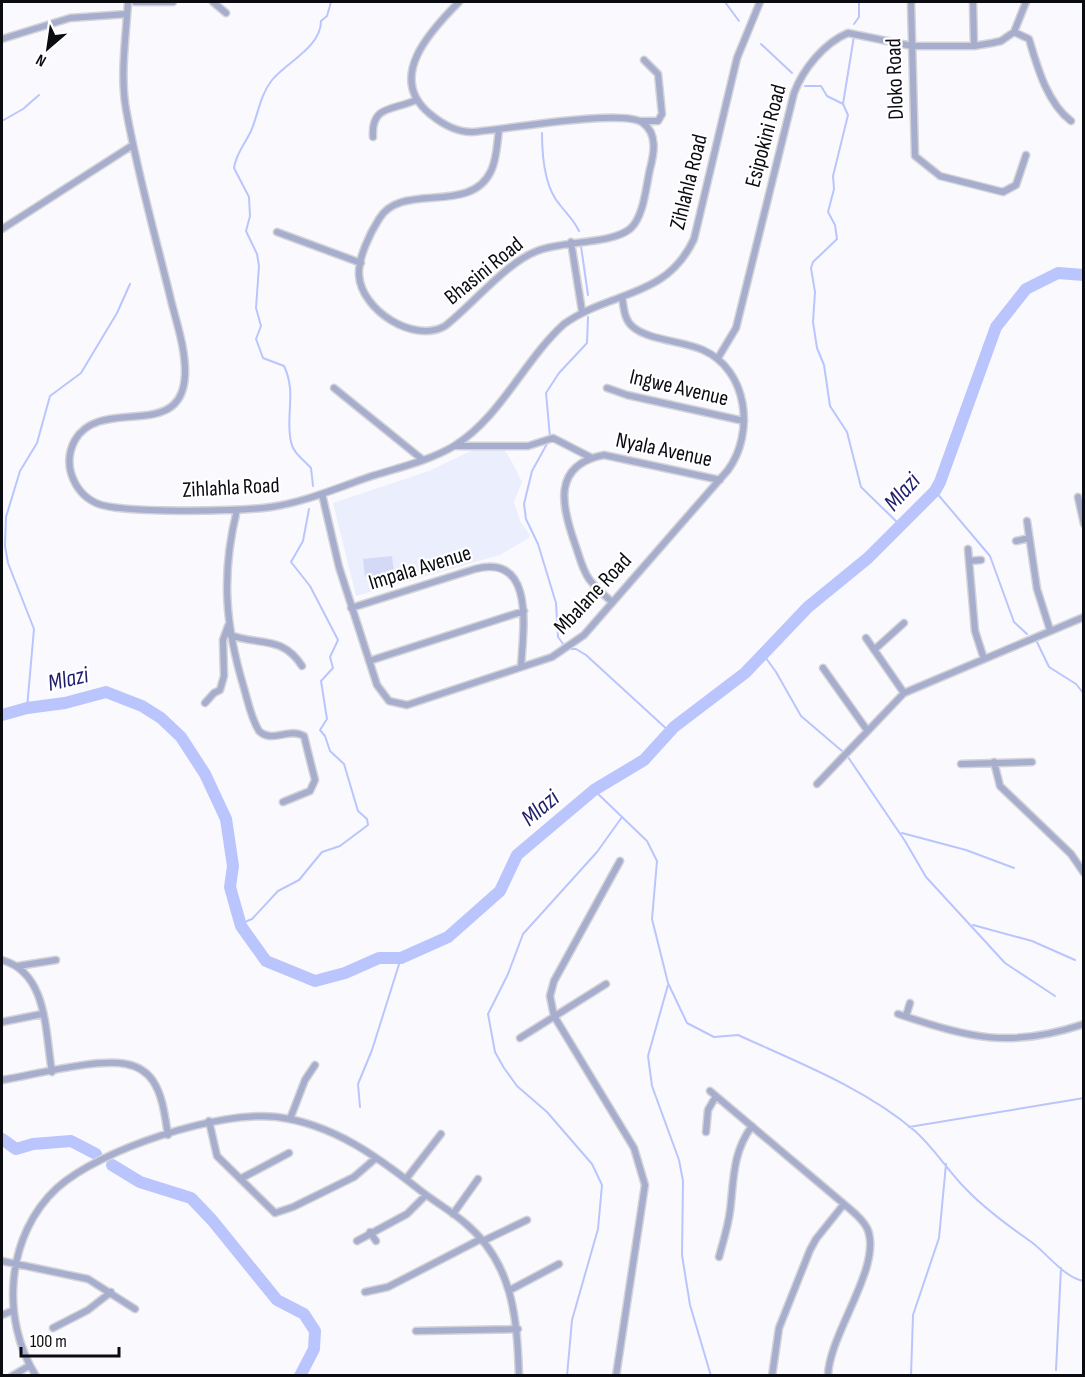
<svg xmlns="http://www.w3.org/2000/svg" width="1085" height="1377" font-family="'Sofia Sans Condensed',sans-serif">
	<rect width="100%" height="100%" fill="#fafafe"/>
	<path fill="#ebeefc" d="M481,446L503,447L512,462L522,482L514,502L520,521L530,535L529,538L500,555L356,596L333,503L429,471Z"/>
	<path fill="#d4daf6" d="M392,556L394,573L365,577L363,559Z"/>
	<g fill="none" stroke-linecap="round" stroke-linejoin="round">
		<path stroke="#bac5fd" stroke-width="2" d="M725,2L739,21
			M854,24L859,17V2
			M761,44L792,73
			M805,86H821L827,96L843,104L848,115L833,176L834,189L828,212L835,225L837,239L813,262L811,268L815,292L813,322L817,348L824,365L830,406L847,432L861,487L901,526
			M843,104L854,36
			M2,121L23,109L39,95
			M542,133C542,155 544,187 560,205C567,214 574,220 579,231
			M581,246L588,295
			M550,437L546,393L559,373L587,343L588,317
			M548,442L532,471L524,504L526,519L538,544L556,603L558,637L567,649H576L586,655L670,732
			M313,486L311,468C304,460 293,453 291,442C285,416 297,393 284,366L263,358L256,339L261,326L256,308L259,266L257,254L246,231L250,216L249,197L234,168C236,153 245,144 251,131C258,115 260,95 272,80C287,62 321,47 321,21L327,16L331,2
			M935,491L990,556L1014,622L1027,634
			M1036,640L1049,667L1076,684L1084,694
			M763,654L776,672L801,716L842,751
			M27,708L34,629L8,563L5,546L6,517L20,471L37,443L50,396L81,373L117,313L130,284
			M848,757L905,841L926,877L1005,963L1055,996
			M594,790L647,841L657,861L652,919L668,983L687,1023L714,1037L738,1035C797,1062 865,1088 915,1131C935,1149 948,1171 966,1189C985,1209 1007,1225 1030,1241C1046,1252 1064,1278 1084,1281
			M902,833L966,850L1014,868
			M240,924L252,919L278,891L299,880L322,852L340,846L368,825L367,819L358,811L344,764L330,751L325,736L320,730L327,719L321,681L333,668L330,657L338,640L310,586L291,562L303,541L309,509
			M973,925L1032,941L1075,960
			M668,985L648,1056L652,1086L679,1160L683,1181L682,1255L690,1305L711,1376
			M360,1107L358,1084L372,1050L401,958
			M909,1127L1084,1098
			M1056,1370L1061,1268
			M567,1376L572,1320L598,1229L602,1185L592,1164L547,1112L517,1086L504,1068L495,1052L488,1014L508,974L523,934L597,852L622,817
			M911,1376L913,1315L939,1238L946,1164"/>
		<path stroke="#bac5fd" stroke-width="12" d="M2,715L27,708L65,703L106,692L142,706L161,718L181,737L205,774L226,819L233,866L230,887L241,926L266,961L315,981L345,973L379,958H401L448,937L500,891L517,855L594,790L644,760L674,727L745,673L808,607L868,558L935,491L940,482L996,327L1026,289L1058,273L1084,275
			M2,1139L16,1149L33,1144L71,1141L96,1154
			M112,1165L140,1182L191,1198L212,1220L277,1300L304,1314L315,1331L314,1349L300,1376"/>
		<defs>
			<path id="street" d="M128,2C126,36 120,75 126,109C137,171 154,231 169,292C175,319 186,347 185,375C182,443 101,395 75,440C69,451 68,462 71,473C75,486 83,497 96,503C119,514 242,511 271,507C305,502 337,488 369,477C397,468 429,461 454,446C501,417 524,360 564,324C612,290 666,299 694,239L737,58L760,2
				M135,2H173
				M213,2L226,13
				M459,2C430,31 386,78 430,114C442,124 456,132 472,132C502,130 624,108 643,123C658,134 654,154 650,169C646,186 644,217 630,229C609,245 563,240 537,251C507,262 472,305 445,326C414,344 361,310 359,275C358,258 370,233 379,219C401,181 470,216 491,171C497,159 497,143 499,130
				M911,2L915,156L940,176L1003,192L1016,185L1026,155
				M973,2L974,46
				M1014,32L1029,39C1037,66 1047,103 1071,121
				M2,39L70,18L127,14
				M642,121H658L662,114L658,74L644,60
				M373,137C371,105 392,111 416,100
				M2,229L133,145
				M277,232L361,263
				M571,242L582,311
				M718,358L736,328L794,93C803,69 824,43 848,33L912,46H974L992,43L1001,41L1014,32L1026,2
				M334,388L423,460
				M607,388L627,395L744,421
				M454,446H528L553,438L592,458
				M322,494L339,567L377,685L389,701L407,705L552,657L584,635L728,470C755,433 748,370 703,350C683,341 648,340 633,327C624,320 624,308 622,297
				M1078,497L1084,524
				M237,510C221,574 225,625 244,688C248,702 251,718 259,731C273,744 288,727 304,736L315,780L310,791L283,802
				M1027,521L1037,589L1050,630
				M1016,541L1029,538
				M968,549L975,631L984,659
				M969,561L981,560
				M612,602C604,595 595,587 589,579C582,569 579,555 575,544C562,507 551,465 604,455L720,480
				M351,608L475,569C536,553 523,631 521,667
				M230,635C260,646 282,635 302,666
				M866,638L904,693
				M874,650L904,623
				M369,661L524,611
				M823,668L867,730
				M205,703L214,693L220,690L224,676L223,640L228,626
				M994,762L1000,786L1071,854L1084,873
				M961,764L1032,762
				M817,784L904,693L1084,617
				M2,960C48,973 45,1032 52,1072
				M18,966L56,960
				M898,1014C970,1038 1009,1049 1084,1024
				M906,1016L910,1003
				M2,1022L42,1014
				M520,1038L606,984
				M2,1080C33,1075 97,1058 126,1064C137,1066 147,1072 153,1081C163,1096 165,1117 168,1135
				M710,1091L844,1204C852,1211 862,1218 867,1228C884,1265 829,1333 828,1376
				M290,1119L305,1080L315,1065
				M209,1121L217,1156L275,1213L293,1207L354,1177L376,1158
				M706,1132L708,1110L716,1096
				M240,1179L289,1153
				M406,1179L441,1134
				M453,1214L478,1179
				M370,1232L376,1241
				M357,1241L407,1214L426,1195
				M483,1241L527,1220
				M719,1257C723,1242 728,1227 730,1211C734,1180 732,1153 752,1126
				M2,1261L88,1279L135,1309
				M510,1290L559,1264
				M365,1292L388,1287L481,1239
				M2,1315L12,1311
				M53,1328L88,1310L111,1292
				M416,1331L518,1329
				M12,1376L29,1366
				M36,1376C0,1319 6,1235 57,1188C100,1149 220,1110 277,1117C333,1124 378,1157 421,1191C435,1202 451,1211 465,1223C513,1263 517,1317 519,1376
				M616,1376L645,1185L634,1148L554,1016L550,996L554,981L620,861
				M772,1376L779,1328L810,1250L816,1239L844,1204"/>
		</defs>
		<use href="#street" stroke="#d4d4d8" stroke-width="9"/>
		<use href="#street" stroke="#a7adcc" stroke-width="6"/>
	</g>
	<g text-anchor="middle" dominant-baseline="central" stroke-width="4.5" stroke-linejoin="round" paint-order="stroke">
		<g font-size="22" fill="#0b0c11" stroke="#fff">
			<text transform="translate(895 79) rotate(-92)">Dloko Road</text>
			<text transform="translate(766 136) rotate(-75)">Esipokini Road</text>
			<text transform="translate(689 182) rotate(-76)">Zihlahla Road</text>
			<text transform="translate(484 271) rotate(-39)">Bhasini Road</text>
			<text transform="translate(679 388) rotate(13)">Ingwe Avenue</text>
			<text transform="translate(664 450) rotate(12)">Nyala Avenue</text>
			<text transform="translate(231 488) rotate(-3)">Zihlahla Road</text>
			<text transform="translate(420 568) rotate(-17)">Impala Avenue</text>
			<text transform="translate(593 594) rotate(-47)">Mbalane Road</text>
		</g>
		<g font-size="24" font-style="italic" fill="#1f1e6b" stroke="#fff">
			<text transform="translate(902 492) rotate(-48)">Mlazi</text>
			<text transform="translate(68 679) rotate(-13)">Mlazi</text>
			<text transform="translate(540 808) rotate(-40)">Mlazi</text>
		</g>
	</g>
	<rect width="1085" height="1377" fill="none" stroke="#0b0c11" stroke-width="6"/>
	<g transform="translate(48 48) rotate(209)" stroke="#ffffff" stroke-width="4.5" paint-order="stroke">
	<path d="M0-4.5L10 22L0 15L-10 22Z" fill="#0b0c11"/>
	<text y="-9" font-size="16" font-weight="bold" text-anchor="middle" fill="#0b0c11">N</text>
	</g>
	<path d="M21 1347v9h98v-9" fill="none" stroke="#0b0c11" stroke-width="3"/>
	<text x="30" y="1347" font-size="18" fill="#0b0c11" stroke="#ffffff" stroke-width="4.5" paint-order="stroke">100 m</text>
</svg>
